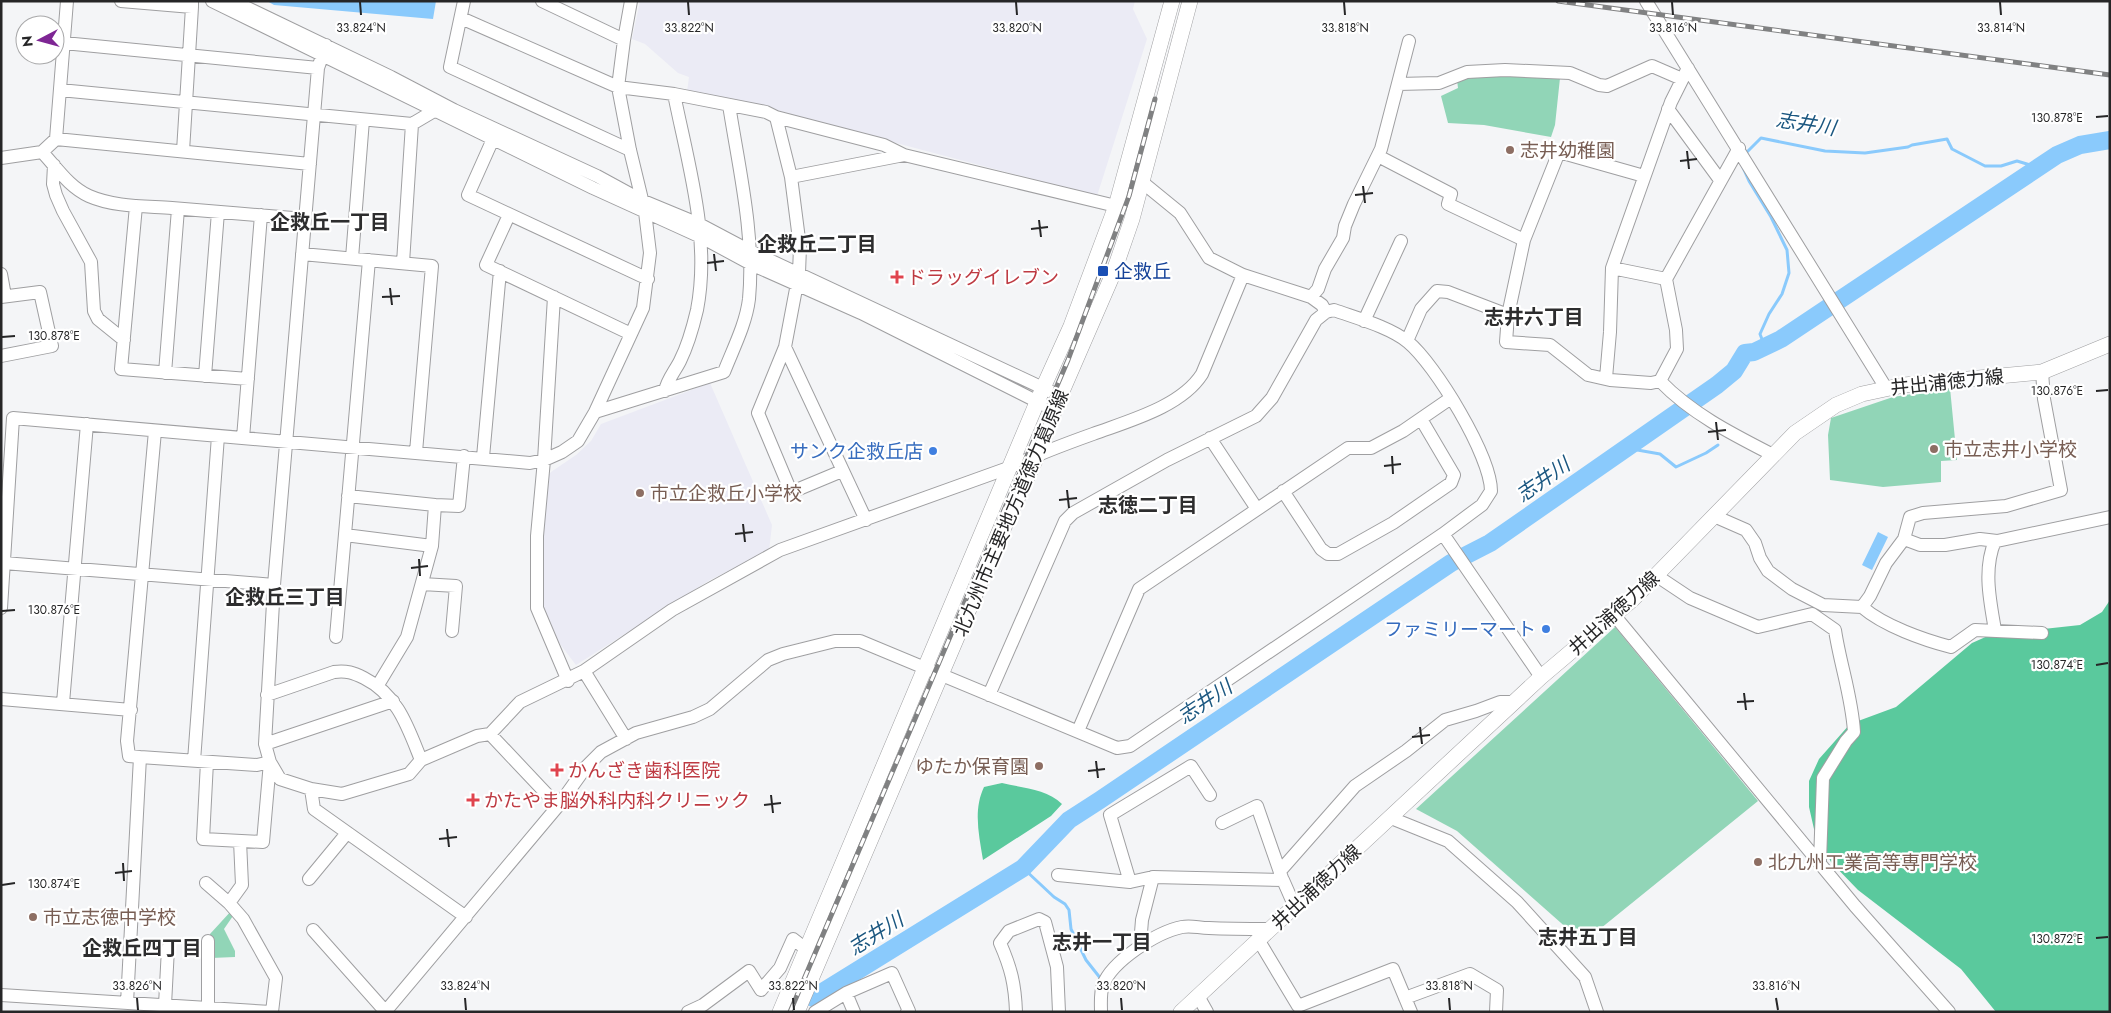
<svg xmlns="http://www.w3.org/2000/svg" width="2111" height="1013" font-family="Jost,'Noto Sans JP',sans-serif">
	<rect width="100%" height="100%" fill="#f4f5f7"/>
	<path fill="#ebebf5" d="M640,1H1135L1133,9L1147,39L1097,196L779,112L687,92L689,77L678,73L645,44L632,39Z
		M710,383L772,525L769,551L710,580L576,665L560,644L541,607L544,481L551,472L576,455L591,441L601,424Z"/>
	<path fill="#91d5b7" d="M1496,75L1560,78L1555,125L1551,137L1484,125L1448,123L1441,96L1458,88L1457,80Z
		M1950,388L1957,460L1941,461V482L1883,487L1830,480L1828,435L1831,418L1893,397Z
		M1615,627L1758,801L1590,937L1578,938L1457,831L1416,809Z
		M232,910L235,913L224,929L235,951V957L211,958L210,934Z"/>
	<path fill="#5ac99d" d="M2110,600V1012H1996L1961,969L1858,890L1831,862L1814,829L1809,807V781L1819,759L1850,724L1896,707L1972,643L1990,635L2080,625L2102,612Z
		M1002,783C1022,788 1047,789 1062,804L1051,816L983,860C979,835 973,810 984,787Z"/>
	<path fill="#8acafc" d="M267,1H436L433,19L274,5Z
		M1878,532L1888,537L1872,570L1862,565Z"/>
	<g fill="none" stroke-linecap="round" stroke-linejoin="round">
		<path stroke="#8acafc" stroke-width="3" d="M1746,153L1761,138L1825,151L1865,153L1908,147L1912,145L1947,139L1952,149L1985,166H2001L2017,161L2037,167
			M1741,163L1749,181L1771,217L1787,250L1789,273L1782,294L1769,314L1760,334L1765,347
			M1626,448L1660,454L1676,467L1706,453L1718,445
			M1023,868L1054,897L1065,904L1069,910L1071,929L1086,960L1101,979"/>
		<path stroke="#8acafc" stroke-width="18" d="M813,998L1023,868L1069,820L1100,800L1451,563L1490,543L1717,385L1734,371L1745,353L1754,352L1781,339L2057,155L2080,145L2110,140"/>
		<defs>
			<path id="minor" d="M121,1L192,7V1
				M212,1L593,188L703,238L753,265L861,313L1054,410
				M233,1L391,77L454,110L597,176L641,200L699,224L750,251L1060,396
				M464,1L450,67L630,150
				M542,1L624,40
				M1646,1L1886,388
				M461,18L618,87L674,94L766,112L776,117L884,145L904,155L1116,206
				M64,43L318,68
				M326,45L318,68L274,585L265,744L270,762L280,779L311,789L342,794L409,774L421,760L477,736L490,734L520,702L584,671L672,610L780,550L1011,467C1038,454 1065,444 1093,434C1128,421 1181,407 1202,374L1243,275
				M1398,84L1439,83L1467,72L1505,70L1570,73L1599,85L1607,86L1652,66L1682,79
				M60,90L412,124L434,111
				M1668,109L1720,180
				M776,117L791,177L800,247L799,273L785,347L758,413L789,487L794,491L842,471
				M56,139L310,164
				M493,139L468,195L648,279
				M183,151L192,7
				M42,152C57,168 69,187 89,196C114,207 145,206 172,208C216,212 261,215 305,219
				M1378,156L1451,194L1448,204L1524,240
				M1,158L42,152L56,139L67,1
				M54,165L53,184L56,195L63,211L91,262L94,311L98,319L124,340
				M1644,176L1559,152L1524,240L1508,315L1506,342L1550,345L1588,375L1610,380L1651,383L1660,381L1677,349L1676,330L1666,279L1739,148
				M791,177L904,155
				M1142,182L1180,213L1209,258L1243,275L1311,297L1322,305L1326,312
				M136,206L121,369L248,379
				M509,215L486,265L631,334
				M302,254L432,266L416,452
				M352,258L363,120
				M403,263L412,124
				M1612,268L1666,279
				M1,274L5,296
				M1,297L40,292L52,346L1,356
				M554,297L544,460L537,536V608L568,681
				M1311,297L1318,289L1325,269L1343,238L1345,226L1354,204L1381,149L1409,41
				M1364,321L1401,241
				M1407,341L1421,309L1437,291L1448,292L1508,315
				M785,347L866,520
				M165,373L178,209
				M205,376L218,212
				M1606,378L1610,332L1612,268L1671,102L1688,68
				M1660,381C1692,414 1732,434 1773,455
				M665,391C667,380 675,371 680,361C688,345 693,327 697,310C711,238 688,164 674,94
				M595,412L724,372C733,349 746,324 749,299C755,235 739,169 729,105
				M155,431L127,741L129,756L140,757L257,765L270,762
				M243,438L261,215
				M1210,438L1257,509
				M483,457L500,271
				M1283,491L1321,549L1328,554H1338L1393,523L1451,483L1454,475L1421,419
				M348,496L435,505L432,546L407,637L378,685
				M435,505L459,506L464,456
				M1714,516L1746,530L1755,543L1760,558L1768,571L1792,589L1823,605L1862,607L1870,596L1886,563L1904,539L1910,517L1923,513L2006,506L2061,490L2044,399L2042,372
				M1443,534L1541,677
				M345,535L432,546
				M1904,539L1920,545H1945L1980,539L1997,541L2110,517
				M4,563L274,585
				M1657,576L1690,598L1758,627L1812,614L1835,630C1840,664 1852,697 1854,732L1846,741L1823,778L1820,861
				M422,584L456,586L452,631
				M1862,607C1884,626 1924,640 1951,647L1975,630L2042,633
				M1,608L13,418L530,463L544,460L562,452L578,441L595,412L643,308L650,253L645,212L630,150L618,87L624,40L631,1
				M1614,615L1855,906L1949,1012
				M1995,630C1990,601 1983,569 1995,541
				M336,637L369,260
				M584,671L626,739
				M267,695L334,672C346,670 354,673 364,678C398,695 408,728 421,760
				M1,699L131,710
				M63,703L87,424
				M1078,731L1139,589L1348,448H1371L1403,431L1451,398
				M490,734L558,806
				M265,744L393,701
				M194,761L218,436
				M207,762L203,839L263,842L270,762
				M311,789L314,809L466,917
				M1391,818L1448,841L1517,902L1585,977L1597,1012
				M1222,823L1257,806L1282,878
				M1280,871L1355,786L1406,751L1445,720L1476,711L1500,702H1515
				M1058,875L1130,882L1153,877
				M309,879L347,833
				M1130,882L1110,815L1191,766L1210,795
				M206,883L229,903L243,919L276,978L272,1012
				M229,903L242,885L240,841
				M313,930L385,1011
				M1259,941L1298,1006L1393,969L1411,1012
				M1140,945L1142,920L1153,877L1283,880L1294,905
				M846,993L892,973L909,1011L907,1012
				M1,995L271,1012
				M1198,996L1207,1012
				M1405,998L1470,974L1497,990L1496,1012
				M127,1003L140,757
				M165,1005L168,948
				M208,1007V941
				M385,1012L558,806L586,767L601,752L636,733L693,717L710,709L768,660L783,654L835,641H860L1117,748L1130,746L1443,534L1482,505L1491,491C1491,456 1435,364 1408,342C1390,327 1356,318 1334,310L1326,312L1316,320L1272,398L1256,416L1167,460L1073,513L1065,521L989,695
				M688,1012L703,1005L749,971L761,990L780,968L793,939L806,949L814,953
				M815,1012L846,993L854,1012
				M1016,1012C1015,984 1011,968 1000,943L1009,931L1039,919L1045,922L1057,967L1059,1012
				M1101,1012C1101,1003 1100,993 1103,985C1112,961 1157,932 1182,927C1191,925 1199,928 1209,928C1229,929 1250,929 1270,929"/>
			<path id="major" d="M780,1012L1043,388L1071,326L1116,206L1172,1
				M797,1012L1004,527L1038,454L1060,396L1113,274L1132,219L1190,1
				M1181,1012L1541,677L1632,600L1795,433L1836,405L1862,394L1904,385L2042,372L2110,344"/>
		</defs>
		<use href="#minor" stroke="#9f9fa1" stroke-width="14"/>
		<use href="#major" stroke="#9f9fa1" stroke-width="16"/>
		<use href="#minor" stroke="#fff" stroke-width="12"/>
		<use href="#major" stroke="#fff" stroke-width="15"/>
		<defs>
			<path id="rail" d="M1558,1L2110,75
				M790,1012L1068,360L1129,196L1155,99"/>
		</defs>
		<use href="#rail" stroke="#808182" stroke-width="5"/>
		<use href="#rail" stroke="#fff" stroke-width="3" stroke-dasharray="9" stroke-linecap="butt"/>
	</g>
	<path fill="none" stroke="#262627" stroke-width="2" d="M360,2L361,15M688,2L689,15M1016,2L1017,15M1344,2L1345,15M1672,2L1673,15M2000,2L2001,15M2096,117L2108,116M1687,151L1689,169M1680,161L1697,159M1363,186L1365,203M1355,195L1373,193M1039,220L1041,237M1031,229L1048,227M714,254L716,271M707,263L724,261M390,288L392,305M382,297L400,296M2,337L15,336M2096,391L2108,390M1716,422L1718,440M1708,432L1726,430M1392,456L1393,474M1384,466L1401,464M1067,490L1069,508M1059,500L1077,498M743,524L745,542M735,534L753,532M419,559L420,576M411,568L428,566M2,611L15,610M2096,665L2108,663M1744,693L1746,710M1737,702L1754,701M1420,727L1422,744M1412,737L1430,735M1096,761L1098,778M1088,771L1105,769M771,795L773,813M764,805L781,803M447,829L449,847M439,839L457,837M123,863L124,881M115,873L132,871M2,885L15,883M2096,938L2108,937M137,998L138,1010M465,998L466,1010M793,998L794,1010M1121,998L1122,1010M1449,998L1450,1010M1776,998L1778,1010"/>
	<g fill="#8d6e63" stroke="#fff" stroke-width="2">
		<circle cx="1510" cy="150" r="5"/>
		<circle cx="1934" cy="449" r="5"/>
		<circle cx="640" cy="493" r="5"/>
		<circle cx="1039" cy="766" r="5"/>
		<circle cx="1758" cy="862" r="5"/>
		<circle cx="33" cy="917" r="5"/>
	</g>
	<rect fill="#1a4fb4" stroke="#fff" stroke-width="2" x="1097" y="265" width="12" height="12" rx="2.5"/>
	<g fill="#e0444e" stroke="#fff" stroke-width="2">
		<path d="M894.5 269.5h5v5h5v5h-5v5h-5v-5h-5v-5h5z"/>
		<path d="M554.5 762.5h5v5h5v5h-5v5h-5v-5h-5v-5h5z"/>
		<path d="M470.5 792.5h5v5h5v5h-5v5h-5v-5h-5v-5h5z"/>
	</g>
	<g fill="#3f7fe0" stroke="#fff" stroke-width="2">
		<circle cx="933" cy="451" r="5"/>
		<circle cx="1546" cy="629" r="5"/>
	</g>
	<g text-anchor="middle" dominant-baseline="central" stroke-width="4.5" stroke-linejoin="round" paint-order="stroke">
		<g font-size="19" fill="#785e54" stroke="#fff" text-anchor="start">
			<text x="1520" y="150">志井幼稚園</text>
			<text x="1944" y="449">市立志井小学校</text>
			<text x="650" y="493">市立企救丘小学校</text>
			<text x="1029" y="766" text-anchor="end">ゆたか保育園</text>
			<text x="1768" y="862">北九州工業高等専門学校</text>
			<text x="43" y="917">市立志徳中学校</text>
		</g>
		<g font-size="19" fill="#164399" stroke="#fff" text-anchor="start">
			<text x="1114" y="271">企救丘</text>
		</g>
		<g font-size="19" fill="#be3a42" stroke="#fff" text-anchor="start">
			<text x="907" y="277">ドラッグイレブン</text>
			<text x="568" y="770">かんざき歯科医院</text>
			<text x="484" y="800">かたやま脳外科内科クリニック</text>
		</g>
		<g font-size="19" fill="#262627" stroke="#fff">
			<text transform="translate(1947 382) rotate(-6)">井出浦徳力線</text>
			<text transform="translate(1011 513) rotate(-67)">北九州市主要地方道徳力葛原線</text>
			<text transform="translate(1614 613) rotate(-42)">井出浦徳力線</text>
			<text transform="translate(1316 887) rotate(-43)">井出浦徳力線</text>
		</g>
		<g font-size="19" fill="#366cbe" stroke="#fff" text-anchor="end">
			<text x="923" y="451">サンク企救丘店</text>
			<text x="1536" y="629">ファミリーマート</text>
		</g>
		<g font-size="20" font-style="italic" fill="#1b5780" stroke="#fff">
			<text transform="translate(1806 124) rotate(9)">志井川</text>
			<text transform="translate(1543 480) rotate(-35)">志井川</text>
			<text transform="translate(1205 702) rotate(-34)">志井川</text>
			<text transform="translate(876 934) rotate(-32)">志井川</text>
		</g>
		<g font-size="20" font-weight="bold" fill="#2d2d2e" stroke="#fff">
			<text x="330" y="222">企救丘一丁目</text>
			<text x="817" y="244">企救丘二丁目</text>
			<text x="1534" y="317">志井六丁目</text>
			<text x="1148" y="505">志徳二丁目</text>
			<text x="285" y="597">企救丘三丁目</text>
			<text x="1588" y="937">志井五丁目</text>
			<text x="1102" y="942">志井一丁目</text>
			<text x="142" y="948">企救丘四丁目</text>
		</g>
	</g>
	<g font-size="12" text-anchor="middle" fill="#262627" stroke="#fff" stroke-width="4.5" stroke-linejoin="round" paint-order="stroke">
		<text x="361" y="32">33.824°N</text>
		<text x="689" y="32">33.822°N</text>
		<text x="1017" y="32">33.820°N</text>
		<text x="1345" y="32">33.818°N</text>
		<text x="1673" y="32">33.816°N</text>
		<text x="2001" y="32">33.814°N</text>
		<text x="2057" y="122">130.878°E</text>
		<text x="54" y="340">130.878°E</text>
		<text x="2057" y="395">130.876°E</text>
		<text x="54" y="614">130.876°E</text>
		<text x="2057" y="669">130.874°E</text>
		<text x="54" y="888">130.874°E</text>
		<text x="2057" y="943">130.872°E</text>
		<text x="137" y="990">33.826°N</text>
		<text x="465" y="990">33.824°N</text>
		<text x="793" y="990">33.822°N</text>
		<text x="1121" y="990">33.820°N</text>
		<text x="1449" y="990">33.818°N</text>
		<text x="1776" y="990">33.816°N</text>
	</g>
	<rect width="2111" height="1013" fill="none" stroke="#262627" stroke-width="5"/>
	<g transform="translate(40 40) rotate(264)"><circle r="24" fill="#ffffff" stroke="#a8a8a9"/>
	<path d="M0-4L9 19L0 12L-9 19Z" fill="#7e2694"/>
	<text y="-8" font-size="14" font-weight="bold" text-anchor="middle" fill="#262627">N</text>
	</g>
</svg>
